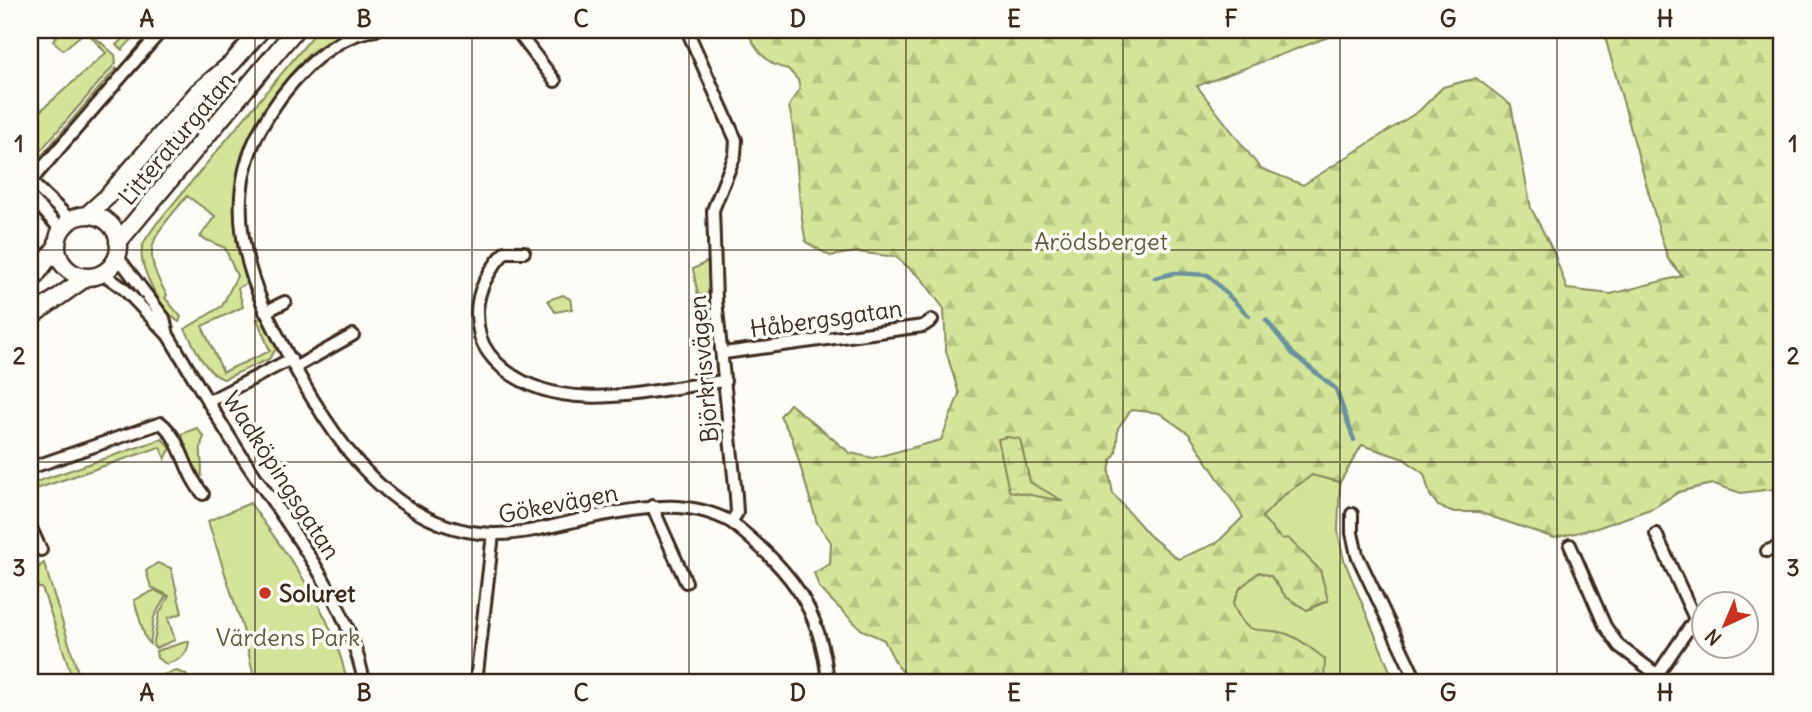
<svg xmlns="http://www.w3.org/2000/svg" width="1812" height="712" font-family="Delius,sans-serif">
	<defs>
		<pattern id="forest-firs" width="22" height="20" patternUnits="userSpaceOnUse" patternTransform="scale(1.75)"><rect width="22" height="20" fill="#d4e599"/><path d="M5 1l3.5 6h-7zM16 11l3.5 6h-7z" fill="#b7c583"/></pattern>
		<pattern id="wetland-marsh" width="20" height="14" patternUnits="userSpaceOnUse" patternTransform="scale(1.75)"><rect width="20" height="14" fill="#d4e599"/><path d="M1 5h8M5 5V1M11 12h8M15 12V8" fill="none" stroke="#b7c583"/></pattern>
	</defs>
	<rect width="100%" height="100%" fill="#fdfcf7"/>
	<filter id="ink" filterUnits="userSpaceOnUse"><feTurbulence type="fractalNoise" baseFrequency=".0143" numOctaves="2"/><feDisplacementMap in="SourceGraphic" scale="14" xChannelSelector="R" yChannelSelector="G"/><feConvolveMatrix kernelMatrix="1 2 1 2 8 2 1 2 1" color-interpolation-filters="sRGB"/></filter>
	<g filter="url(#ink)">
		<path fill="#d4e599" stroke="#88885c" stroke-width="2" d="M61,30H87L115,55L116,63L30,163V120L106,53L86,31L63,50L53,41Z
			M132,30H141L122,50L116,45Z
			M346,30C337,40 318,44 307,56C241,124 222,193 247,283L238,288L243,307L202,326L223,372L270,351L257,319L263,318L273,335L276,349L269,359L224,379C204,373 195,346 185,329L222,306L237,276L225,248L200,237L215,216L187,196C154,237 138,246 167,295L165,298L181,317L179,322C163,312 138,268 142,248C144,239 152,231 157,223L317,31Z
			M116,68L119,72L30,174V169Z
			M708,261L711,293L698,295L693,269Z
			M563,295L570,299L572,309L555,312L548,300Z
			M197,428L204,437C196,451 206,467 200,482L181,434Z
			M162,439L171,448L165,459L160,447L30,491V484Z
			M1312,475L1340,482L1338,531L1344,560L1393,678L1390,682H1324L1322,676L1250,631L1240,621L1233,604L1240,588L1259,572L1271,576L1286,597L1307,610L1328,601L1320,570L1281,539L1261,517L1284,495Z
			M250,503C291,561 333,610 347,682H255L243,629L208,521Z
			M44,563L81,682H74L42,588H38L34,571Z
			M157,563L171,568L182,613L168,618L175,640L156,648L153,646L159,614L169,596L151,587L146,571Z
			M155,590L166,596L154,617L150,644L145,637L134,600Z
			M189,641C188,656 179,660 166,664L157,658L156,651Z
			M176,671L186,674L190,682H140Z"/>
		<path fill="url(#forest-firs)" stroke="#88885c" stroke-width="2" fill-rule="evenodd" d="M746,30H1347L1197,86L1260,168L1303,185L1419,111L1443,87L1476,78L1511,105L1531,208L1554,253L1567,289L1611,294L1682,276L1668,259L1661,237L1603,30H1782V484L1773,489L1741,493L1714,484L1703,486L1679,492L1653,508L1597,528L1554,538L1478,512H1454L1438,506L1430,495L1424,474L1404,459L1362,445L1340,482L1312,475L1284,495L1262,517L1281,539L1288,538L1320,570L1328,600L1307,610L1286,597L1271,576L1259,572L1240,588L1233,604C1249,642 1256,624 1287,634C1301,639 1313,650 1325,659L1324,682H914L898,667L884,640L862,630L832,601L819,587L814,573L830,564L831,542L817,523L792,438L780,416L790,404L850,453L873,458L941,440L959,394L946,351L944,309L922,279L896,257L857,252L830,256L806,242C796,197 799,151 789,106L800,89L798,80L788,69C766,66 756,48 746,30ZM1131,410L1159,413L1189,434L1243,517L1217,543L1178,559L1149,535L1113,494L1109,472L1111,460L1116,453L1118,428Z"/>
		<path fill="url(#wetland-marsh)" stroke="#88885c" stroke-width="2" d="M1007,437L1020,439L1030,482L1063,501L1009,491L998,439Z"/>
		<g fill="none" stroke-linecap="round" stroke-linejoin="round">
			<path stroke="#6d929c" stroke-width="4.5" d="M1155,278L1174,273L1208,275L1249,316
				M1266,320L1293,354L1336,389L1354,440"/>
			<defs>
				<path id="street" d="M376,30C326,36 282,89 260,130C224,197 243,269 276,332C320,418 382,531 493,534C531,535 571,520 608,514C652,506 690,500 731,522
					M516,30L555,81
					M687,30L736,140L735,155L713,210L716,300L736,496L737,513L731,522C789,568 821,607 828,682
					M30,181L71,220
					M30,182L162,30
					M30,196L61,230
					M524,252H505C483,277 471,302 480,336C484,349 494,361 505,370C567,418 654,388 725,381
					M117,256L164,318L168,335C193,376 217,418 243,458C289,528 348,598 364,682
					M102,273L123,288L168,335
					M265,312L285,302
					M724,353L923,326L932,320
					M296,367L353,335
					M209,401L291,359
					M30,468L161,423C183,441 184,473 203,494
					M652,506L686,582
					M1352,514V533L1357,555L1417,682
					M30,526L41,550
					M1656,534L1695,619L1657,675
					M1570,545L1605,626L1619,646L1667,682
					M1767,551L1782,546
					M476,682L493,534"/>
				<path id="secondary" d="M87,215L107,197L198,92L232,63L261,30
					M57 246a31 31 0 1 1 62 0a31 31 0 1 1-62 0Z
					M118,242L295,30
					M30,283L57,246
					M30,317L87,277"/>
			</defs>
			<use href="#street" stroke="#3b2a1e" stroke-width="16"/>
			<use href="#secondary" stroke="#3b2a1e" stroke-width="21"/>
			<use href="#street" stroke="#fdfcf7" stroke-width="10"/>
			<use href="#secondary" stroke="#fdfcf7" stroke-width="16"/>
		</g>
	</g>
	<path fill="none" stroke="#3b2a1e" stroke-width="2" stroke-opacity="0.55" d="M255,30V682M472,30V682M689,30V682M906,30V682M1123,30V682M1340,30V682M1557,30V682M30,250H1782M30,462H1782"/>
	<circle fill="#c8321e" stroke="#fdfcf7" stroke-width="2.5" cx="265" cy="593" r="7"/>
	<g text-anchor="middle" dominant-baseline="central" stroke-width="7" stroke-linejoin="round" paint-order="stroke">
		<g font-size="24" fill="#3b2a1e" stroke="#fdfcf7">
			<text transform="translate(176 138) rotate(-50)">Litteraturgatan</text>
			<text transform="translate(826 318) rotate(-8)">Håbergsgatan</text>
			<text transform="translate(703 369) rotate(-95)">Björkrisvägen</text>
			<text transform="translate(282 475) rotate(57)">Wadköpingsgatan</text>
			<text transform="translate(558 503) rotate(-11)">Gökevägen</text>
		</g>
		<g font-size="24" fill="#61593d" stroke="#fdfcf7">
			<text x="1101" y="241">Arödsberget</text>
			<text x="288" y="637">Värdens Park</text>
		</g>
		<g font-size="24" font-weight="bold" fill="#3b2a1e" stroke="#fdfcf7" text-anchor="start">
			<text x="279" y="593">Soluret</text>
		</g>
	</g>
	<rect width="1812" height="712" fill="none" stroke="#fdfcf7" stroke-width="77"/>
	<g transform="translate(1725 625) rotate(224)"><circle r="33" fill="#fdfcf7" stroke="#afa8a0" stroke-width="2"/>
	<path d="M0-5L12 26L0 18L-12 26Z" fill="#c8321e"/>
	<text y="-10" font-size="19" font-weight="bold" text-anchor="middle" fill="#3b2a1e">N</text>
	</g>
	<rect x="38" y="38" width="1735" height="636" fill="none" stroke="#3b2a1e" stroke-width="2.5"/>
	<g font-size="23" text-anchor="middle" font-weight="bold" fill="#3b2a1e">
		<text x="147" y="27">A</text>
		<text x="364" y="27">B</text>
		<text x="581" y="27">C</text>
		<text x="798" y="27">D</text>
		<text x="1014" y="27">E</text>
		<text x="1231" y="27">F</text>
		<text x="1448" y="27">G</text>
		<text x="1665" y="27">H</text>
		<text x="19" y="152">1</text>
		<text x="1793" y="152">1</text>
		<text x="19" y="364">2</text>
		<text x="1793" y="364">2</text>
		<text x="19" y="576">3</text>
		<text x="1793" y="576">3</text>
		<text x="147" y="701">A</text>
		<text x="364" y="701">B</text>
		<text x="581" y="701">C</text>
		<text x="798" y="701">D</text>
		<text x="1014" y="701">E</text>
		<text x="1231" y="701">F</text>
		<text x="1448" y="701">G</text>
		<text x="1665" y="701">H</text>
	</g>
</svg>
